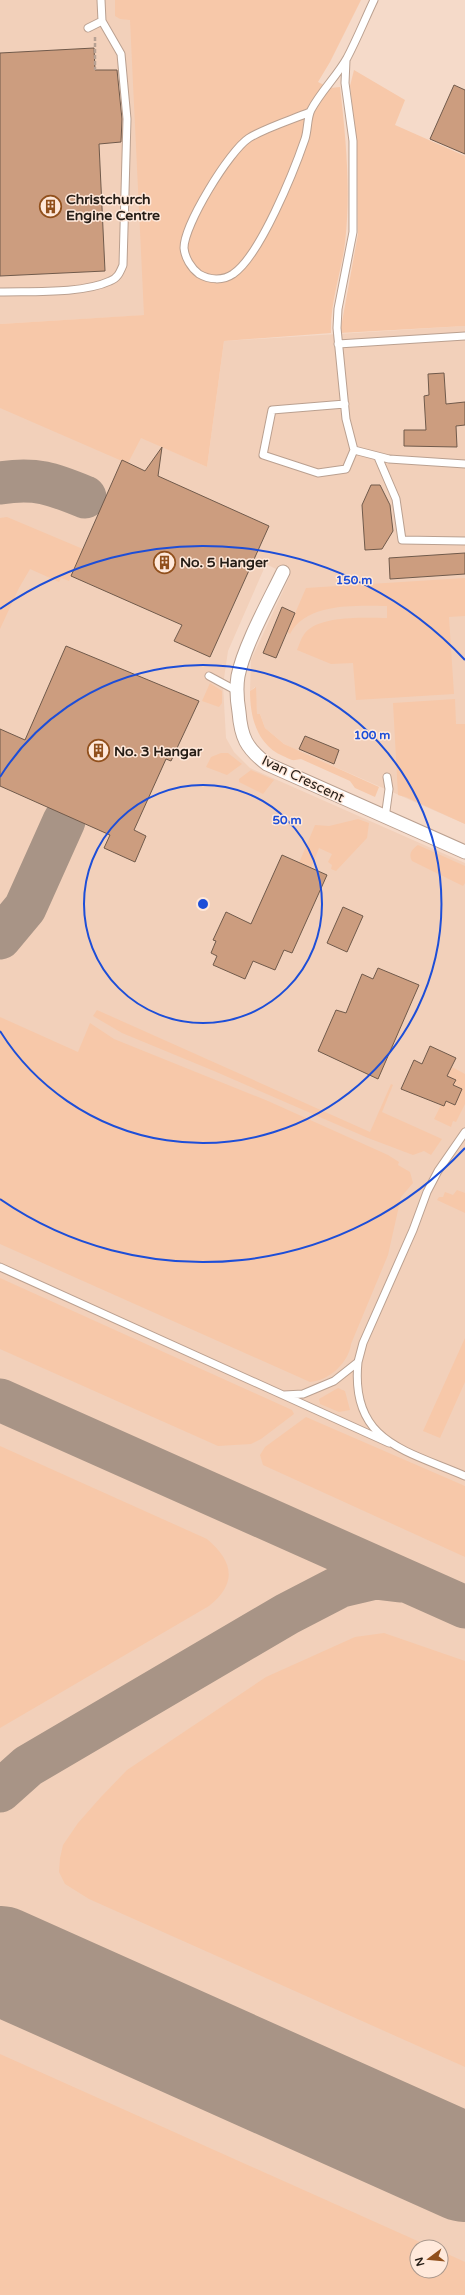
<svg xmlns="http://www.w3.org/2000/svg" width="465" height="2295" font-family="'Varela Round',sans-serif">
	<rect width="100%" height="100%" fill="#f5dac9"/>
	<path fill="#f2d0ba" fill-rule="evenodd" d="M0,0H132L148,315L0,324Z
		M465,326V824L292,748L284,744L265,728L260,714H257L255,687L250,691L251,660L290,576L266,564L228,651L223,685L226,738L234,752L250,768L465,863V2295H0V374L207,467L224,341ZM417,2247H441V2271H417Z"/>
	<path fill="#f7c8a9" d="M115,0H361L330,62L318,82L330,88L340,87C346,140 351,190 345,243C341,274 330,302 331,333L224,341L207,467L141,438L128,463L122,461L0,408V324L144,315L130,20L120,19L115,16Z
		M354,70L405,100L395,125L465,156V326L340,333L358,234L357,145L350,86Z
		M7,517L83,549L69,581L61,578L59,582L30,569L19,588L0,629V518Z
		M465,578V616L449,617L454,694L356,700L353,663L331,664L297,650C299,645 301,638 305,633C320,615 365,618 387,618V606C357,606 307,602 290,634L287,632L306,588Z
		M210,683L222,691V703L219,707L202,701Z
		M256,687L257,714H260L265,728L284,744L379,787L375,797L355,788L350,781L301,759C299,759 297,760 295,760C292,761 286,757 283,756C257,745 250,717 250,691Z
		M455,699L456,724H465V824L406,797L398,795L393,703Z
		M221,753H228L242,764L227,775L206,767L211,757Z
		M251,770L274,780L263,794L239,782V779Z
		M358,819L369,823L367,838L336,871L331,869L332,865L328,862L332,854L319,848L311,868L299,863L315,825L329,826Z
		M418,845L465,866V883L463,886L412,861C408,854 412,849 418,845Z
		M97,1010L370,1132L391,1084L393,1085L382,1112L442,1139L431,1155L424,1151L413,1155L368,1138L214,1071L122,1033L93,1016Z
		M0,1017L78,1052L90,1023L114,1039L268,1101L388,1155L399,1162L398,1165L410,1172L413,1183L401,1197L388,1255L351,1344C349,1362 329,1381 310,1382L0,1244Z
		M452,1067L465,1074V1104L456,1122L453,1121L451,1127L434,1119L441,1105L444,1106L445,1101L455,1105L462,1089L453,1085L456,1080L447,1076Z
		M457,1190L465,1193V1213L437,1200L439,1197H443L445,1192L453,1195Z
		M0,1278L292,1410L294,1414L261,1439L251,1444L218,1446L0,1349Z
		M465,1338V1382L440,1438L423,1431Z
		M338,1388L345,1391L350,1410L339,1412L320,1404L319,1399Z
		M306,1417L465,1486V1557L263,1465L260,1455L265,1447Z
		M0,1446L207,1539C233,1561 238,1583 209,1606L0,1728Z
		M384,1633L465,1661V2067L89,1899L65,1884L59,1872L60,1858L63,1845L78,1823L100,1798L127,1770L266,1677L355,1637Z
		M0,2054L431,2247H417V2271H441V2251L465,2262V2295H0Z"/>
	<g fill="none" stroke-linecap="round" stroke-linejoin="round">
		<path stroke="#a89486" stroke-width="43" d="M0,483C36,477 53,484 85,497
			M0,938L25,908L64,821
			M0,1400L465,1607
			M0,1791L28,1766L287,1614L341,1586L375,1578L400,1581"/>
		<path stroke="#a89486" stroke-width="108" d="M0,1960L465,2168"/>
	</g>
	<path fill="#cc9d7f" stroke="#705a4b" d="M94,48L95,70H117L122,119L121,142L99,144L105,271L0,276V53Z
		M454,85L465,90V154L430,139Z
		M444,373L446,404L465,402V425L456,426L457,447L404,446V430H426L424,396L429,395L428,374Z
		M162,447L158,476L269,526L210,657L174,641L182,625L71,576L122,460L145,471Z
		M371,485H380L390,505L393,531L382,549L365,550L362,505Z
		M465,553V574L390,579L389,558Z
		M282,607L295,613L276,658L263,653Z
		M66,646L199,701L171,761L166,759L134,830L146,836L135,862L104,848L110,835L0,786V729L25,740Z
		M305,736L339,750L334,764L299,749Z
		M282,855L327,875L292,953L284,950L275,970L253,961L245,979L213,965L217,956L211,953L216,941L213,940L226,912L251,924Z
		M343,907L363,916L347,952L327,943Z
		M378,968L419,985L378,1079L318,1051L336,1010L346,1013L362,974L373,979Z
		M430,1046L456,1058L447,1076L456,1080L453,1085L462,1089L455,1105L446,1101L444,1106L401,1089L414,1060L422,1064Z"/>
	<g fill="none" stroke-linecap="round" stroke-linejoin="round">
		<defs>
			<path id="service" d="M88,28L102,21L101,0
				M346,60L345,83L353,141V232L338,309L337,328L346,419L354,450L389,459L465,464
				M310,112C291,120 267,127 249,138C229,151 184,225 184,248C185,258 191,268 199,274C209,280 223,281 233,274C260,256 294,171 305,139C308,130 307,118 311,110C321,91 337,76 347,58C357,39 365,19 374,0
				M0,292C31,291 82,294 110,281C118,278 120,272 123,265L127,119L121,54L102,21
				M338,344L465,336
				M345,404L272,410L263,455L318,473L346,469L354,450
				M378,457L396,499L402,540L465,541
				M209,676L237,691
				M385,818L389,789L387,777
				M0,1267L389,1443
				M358,1362C350,1442 405,1450 465,1476
				M284,1395L303,1394L334,1381L358,1362L363,1343L413,1230L427,1192L438,1171L465,1132"/>
			<path id="minor" d="M283,572C269,601 244,646 238,676C236,688 237,700 239,712C241,737 246,748 267,764L465,852"/>
		</defs>
		<use href="#service" stroke="#baa090" stroke-width="9"/>
		<use href="#minor" stroke="#baa090" stroke-width="15"/>
		<path stroke="#b7a193" stroke-width="2.5" stroke-dasharray="4 2" stroke-linecap="butt" d="M95,37V70"/>
		<use href="#service" stroke="#fff" stroke-width="7"/>
		<use href="#minor" stroke="#fff" stroke-width="13"/>
	</g>
	<g fill="none" stroke="#1d4ed8" stroke-width="2">
		<circle cx="203" cy="904" r="119"/>
		<path d="M0 777A239 239 0 1 1 0 1031"/>
		<path d="M465 1148A358 358 0 0 1 0 1199M0 609A358 358 0 0 1 465 660"/>
	</g>
	<defs>
		<symbol id="building-ring" viewBox="-11 -11 22 22"><circle r="9.5" fill="#ffe9db" stroke="#91501c" stroke-width="1.5"/><path d="M-4-6H4V6H1V3H-1V6H-4ZM-2.5-4.3h1.7v1.8h-1.7ZM.8-4.3h1.7v1.8H.8ZM-2.5-1h1.7V.8h-1.7ZM.8-1h1.7V.8H.8Z" fill="#91501c"/></symbol>
	</defs>
	<g fill-rule="evenodd">
		<use href="#building-ring" x="38" y="194" width="25" height="25"/>
		<use href="#building-ring" x="152" y="550" width="25" height="25"/>
		<use href="#building-ring" x="86" y="738" width="25" height="25"/>
	</g>
	<g text-anchor="middle" dominant-baseline="central" stroke-width="3" stroke-linejoin="round" paint-order="stroke">
		<g font-size="14" font-weight="bold" fill="#261d16" stroke="#ffe9db" text-anchor="start">
			<text x="66" y="199">Christchurch<tspan x="66" dy="16">Engine Centre</tspan></text>
			<text x="180" y="562">No. 5 Hanger</text>
			<text x="114" y="751">No. 3 Hangar</text>
		</g>
		<g font-size="14" fill="#261d16" stroke="#ffe9db">
			<text transform="translate(303 779) rotate(26)">Ivan Crescent</text>
		</g>
	</g>
	<circle cx="203" cy="904" r="6" fill="#1d4ed8" stroke="#ffe9db" stroke-width="2"/>
	<g font-size="12" text-anchor="middle" font-weight="bold" fill="#1d4ed8" stroke="#ffe9db" stroke-width="3" stroke-linejoin="round" paint-order="stroke">
		<text x="354" y="584">150 m</text>
		<text x="372" y="739">100 m</text>
		<text x="287" y="824">50 m</text>
	</g>
	<g transform="translate(429 2259) rotate(254)"><circle r="19" fill="#ffe9db" stroke="#a8978c"/>
	<path d="M0-3L7 15L0 10L-7 15Z" fill="#91501c"/>
	<text y="-6" font-size="11" font-weight="bold" text-anchor="middle" fill="#261d16">N</text>
	</g>
</svg>
